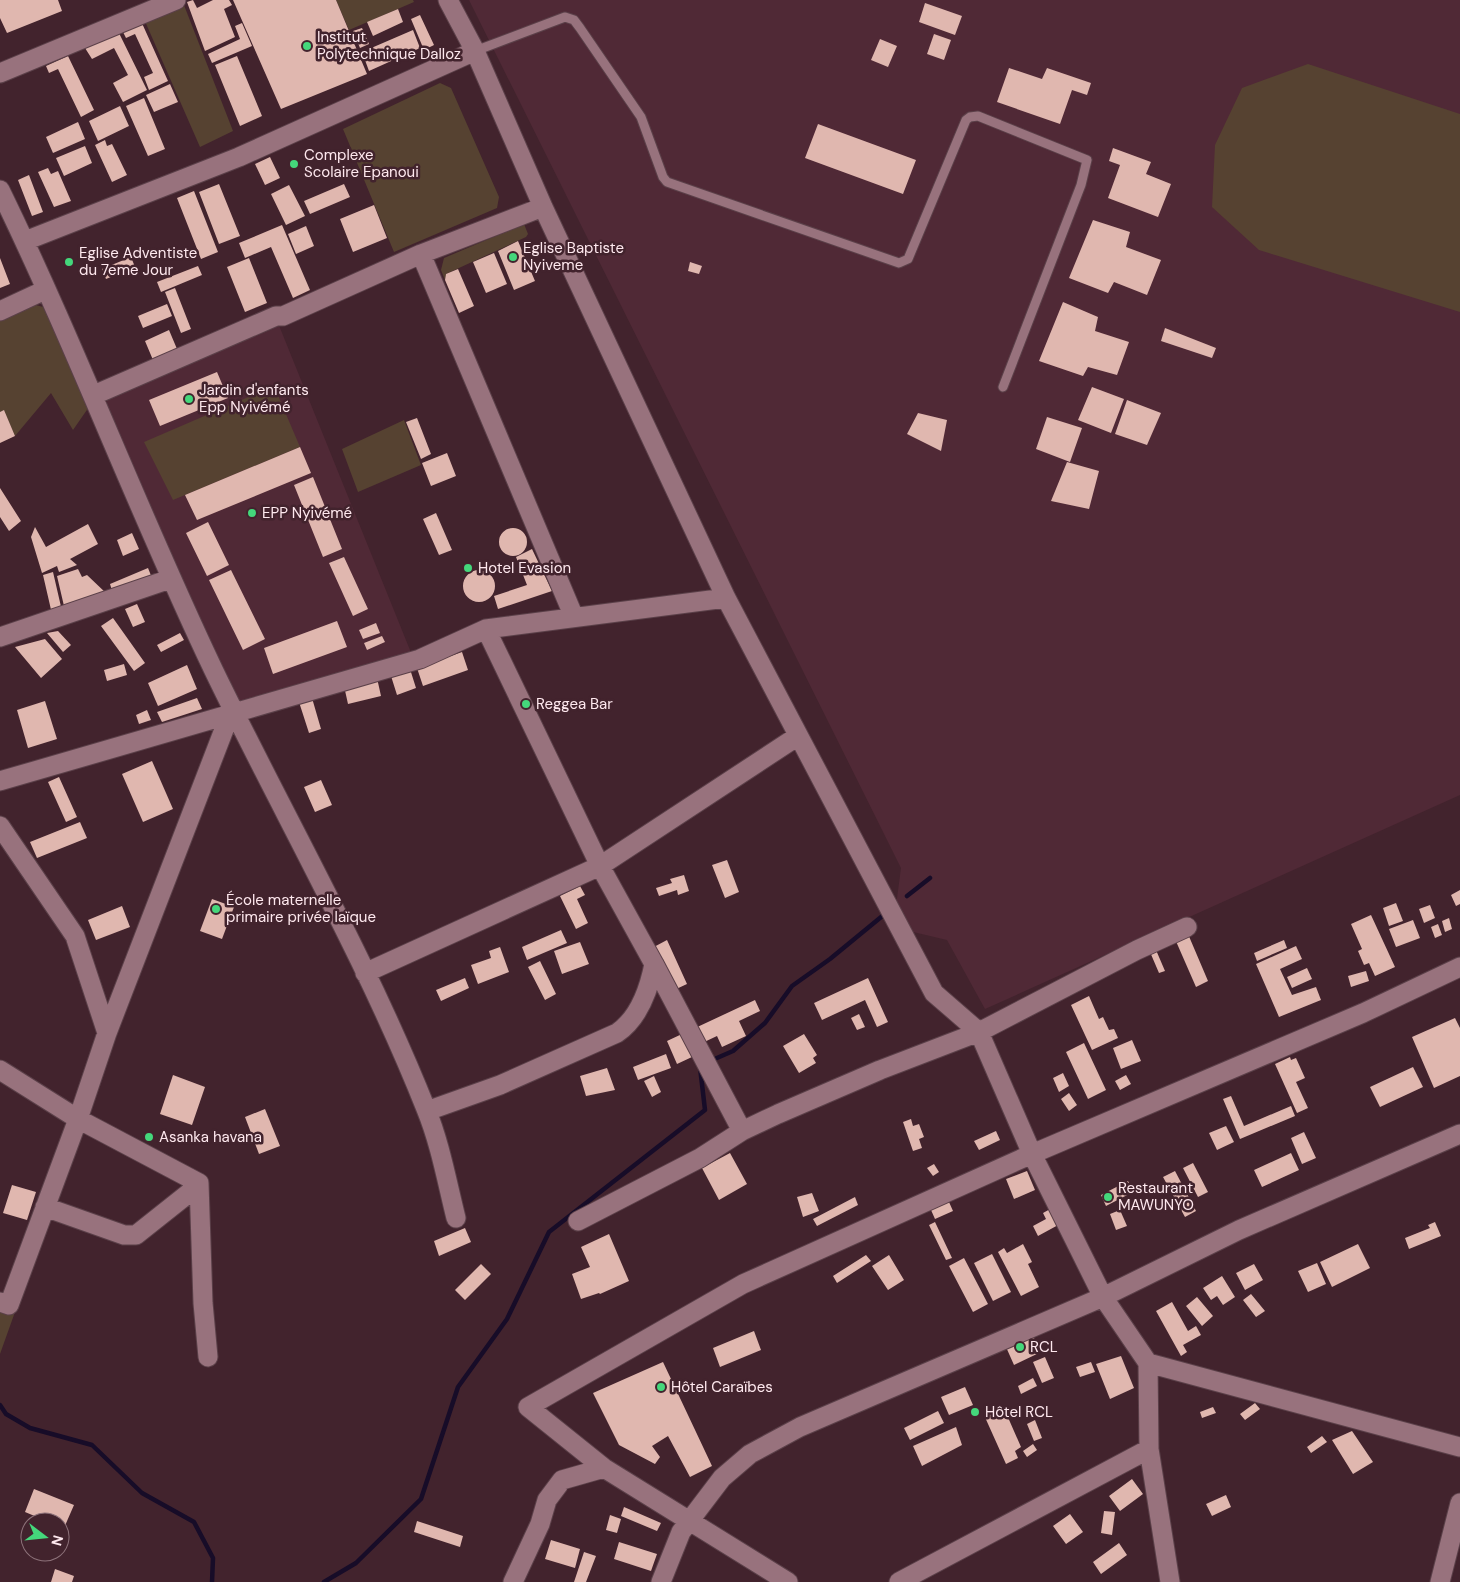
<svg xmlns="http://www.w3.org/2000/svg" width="1460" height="1582" font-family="'DM Sans',sans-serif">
	<rect width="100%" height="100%" fill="#42232d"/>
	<path fill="#502936" d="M469,0H1460V795L985,1009L947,940L909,931L896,906L901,868Z
		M276,318L412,655L238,711L96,397Z"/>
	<path fill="#564231" d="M182,0L233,131L200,147L144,19Z
		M336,0H413L414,2L349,30Z
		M1308,64L1460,114V312L1259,250L1212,207L1215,145L1242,88Z
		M440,83L451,88L499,197L497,208L394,252L343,129Z
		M524,224L528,234L526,237L446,274L445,280L441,270L444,258Z
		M32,304L43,307L91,404L73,430L51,393L15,436L4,411L0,412V319Z
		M274,386L300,447L173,500L144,442Z
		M404,420L421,465L358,492L342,449Z
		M0,1306L15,1312L0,1354Z"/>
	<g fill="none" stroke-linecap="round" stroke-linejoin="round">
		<path stroke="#170c28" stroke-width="4.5" d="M907,896L930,878
			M710,1061L733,1051L765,1023L792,986L830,959L886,913
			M0,1405L6,1414L30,1428L92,1445L142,1493L194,1522L213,1558L212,1582
			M324,1582L356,1563L421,1499L458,1387L507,1319L549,1232L705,1110L700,1067"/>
	</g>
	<path fill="#e0b7af" d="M0,0H58L62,11L7,33L0,18Z
		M193,0L197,8L213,0H229L232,5L224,9L235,37L205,51L187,2Z
		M233,0H336L367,74L281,109Z
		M925,3L962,16L955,35L919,22Z
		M398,9L403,22L373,36L367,22Z
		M420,15L434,45L424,50L411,19Z
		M141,21L168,81L149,90L144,77L153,73L135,34L126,38L122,30Z
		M242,23L252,46L212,63L208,54L240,39L235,26Z
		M362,28L369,44L360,48L353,31Z
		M413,30L420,48L369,71L362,52Z
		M118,31L147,90L123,102L113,83L128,75L114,48L92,59L85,48Z
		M934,34L951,40L944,60L927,54Z
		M880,39L897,46L888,67L871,60Z
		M68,56L94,110L81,117L58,69L49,73L46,66Z
		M237,56L262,116L240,126L215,65Z
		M1009,68L1042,79L1047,68L1091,83L1087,95L1072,90L1060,124L997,102Z
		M170,84L178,102L154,112L146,95Z
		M144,98L165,149L148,156L126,106Z
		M120,106L129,126L98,141L89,121Z
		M78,122L85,139L53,153L46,137Z
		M818,124L916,160L903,194L805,158Z
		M105,140L107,146L112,144L127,175L112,182L95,145Z
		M85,146L92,163L64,176L56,158Z
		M1113,148L1151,162L1146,174L1171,184L1158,217L1108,198L1120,165L1109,161Z
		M270,157L280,178L265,185L255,164Z
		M48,168L51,174L58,171L71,201L54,207L38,172Z
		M29,175L43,212L32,216L18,180Z
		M219,184L240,236L219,244L199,192Z
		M344,184L350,197L310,214L304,201Z
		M289,185L305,216L286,225L271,194Z
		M194,191L218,252L201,259L177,198Z
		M374,205L387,238L353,252L340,219Z
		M1093,220L1130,232L1126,247L1161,260L1147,295L1114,282L1108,293L1069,278Z
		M282,225L310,290L293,298L271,247L245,258L239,243Z
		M306,226L314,246L296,254L288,234Z
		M518,241L535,281L514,290L498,251Z
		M494,253L507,284L486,293L473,262Z
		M131,257L135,267L106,279L102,269Z
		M0,258L10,284L0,288Z
		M249,258L267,303L245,312L227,267Z
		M690,262L702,266L699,274L688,271Z
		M198,266L202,275L161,292L157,282Z
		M458,269L474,306L459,313L445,280L446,274Z
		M175,288L191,329L181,333L165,292Z
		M1063,302L1098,317L1095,331L1129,342L1117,375L1088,367L1083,376L1039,361Z
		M167,304L172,316L143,328L138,316Z
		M1165,328L1216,348L1212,358L1161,341Z
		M169,330L177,349L153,360L145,341Z
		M217,372L228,398L160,426L149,400Z
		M1092,387L1124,399L1111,433L1078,420Z
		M1127,400L1161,413L1147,445L1115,434Z
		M4,410L15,436L0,443V412Z
		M918,413L947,420L941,451L907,434Z
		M1047,417L1082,428L1070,462L1036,449Z
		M417,418L431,454L421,459L406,422Z
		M300,447L311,473L197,520L185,495Z
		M447,453L456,476L431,486L422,463Z
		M1067,462L1099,471L1089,509L1051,501Z
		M313,477L342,549L323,557L294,485Z
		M0,488L21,521L9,531L0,517Z
		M436,513L452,550L439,555L423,519Z
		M208,522L229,565L207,576L186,533Z
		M88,524L98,544L70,559L77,565L59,572L57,566L42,573L31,537L35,527L46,547Z
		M499 542a14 14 0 1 1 28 0a14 14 0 1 1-28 0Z
		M132,533L139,549L123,556L117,540Z
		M532,549L552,591L498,609L494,596L527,585L516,557Z
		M344,557L368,609L353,616L329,563Z
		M148,568L152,578L113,594L110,584Z
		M78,569L82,577L87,575L107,594L64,606L57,576Z
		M231,570L265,639L243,650L209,580Z
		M463 586a16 16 0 1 1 32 0a16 16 0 1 1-32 0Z
		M53,572L62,611L52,614L43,575Z
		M137,604L145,622L133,627L125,609Z
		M113,618L145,663L134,671L101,626Z
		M337,621L347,647L273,674L264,648Z
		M376,623L380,633L363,639L359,630Z
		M58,631L71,645L63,652L47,633Z
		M180,633L184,640L161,652L157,645Z
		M382,636L385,642L367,650L364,643Z
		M45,639L62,659L41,678L15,647Z
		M462,652L468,670L423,686L417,668Z
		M124,664L127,675L107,681L104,670Z
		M187,665L197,689L158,706L148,683Z
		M410,669L416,688L397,695L391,676Z
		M377,678L381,696L348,704L344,686Z
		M197,698L202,709L162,722L157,712Z
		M312,698L321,729L309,733L299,702Z
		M45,701L57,739L28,748L17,710Z
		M147,710L151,720L139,724L136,715Z
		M152,761L173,809L143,822L122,774Z
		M59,777L77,817L66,822L48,782Z
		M321,780L332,805L315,812L304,787Z
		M80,822L87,838L37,858L30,842Z
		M727,860L739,892L725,898L712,865Z
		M684,875L689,891L678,895L677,890L659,896L656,888L672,883L670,879Z
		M580,886L585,895L577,899L588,923L576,929L560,896Z
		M1460,890V904L1456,906L1451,895Z
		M212,899L234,907L222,939L200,931Z
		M1396,903L1403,921L1389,926L1383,908Z
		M1430,905L1435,918L1424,923L1419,909Z
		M122,906L130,927L96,940L88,920Z
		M1371,915L1395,967L1375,976L1369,963L1364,965L1358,951L1362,949L1351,924Z
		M1449,918L1452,929L1445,932L1442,921Z
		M1413,920L1420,938L1396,947L1389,929Z
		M1438,924L1442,935L1435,938L1431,927Z
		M561,930L567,943L527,960L522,947Z
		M1188,934L1208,981L1196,987L1175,939Z
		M667,940L687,984L672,991L652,948Z
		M1284,940L1287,948L1257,961L1254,953Z
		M580,942L589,964L562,974L554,951Z
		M1296,946L1302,959L1280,969L1292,995L1316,987L1321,1000L1279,1017L1256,964Z
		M500,947L509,972L478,984L471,965L491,958L489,951Z
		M1156,950L1165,971L1159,973L1150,952Z
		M540,961L556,994L545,1000L528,967Z
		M1307,968L1312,979L1292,988L1287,977Z
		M1366,971L1369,981L1351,987L1348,976Z
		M465,978L469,988L441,1001L436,990Z
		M868,978L888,1022L877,1027L865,1000L822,1020L814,1003Z
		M1089,996L1099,1019L1103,1017L1109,1030L1114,1029L1118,1038L1092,1050L1071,1005Z
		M755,1000L760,1011L739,1021L746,1036L722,1047L717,1036L700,1044L693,1029Z
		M859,1014L865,1027L857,1030L851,1018Z
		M1455,1018L1460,1028V1076L1434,1088L1412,1037Z
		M682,1034L692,1057L677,1064L667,1041Z
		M804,1034L817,1055L813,1058L816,1063L799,1073L783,1046Z
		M1132,1040L1141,1061L1121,1069L1113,1048Z
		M1084,1043L1106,1090L1088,1099L1066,1052Z
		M666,1054L671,1068L638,1080L633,1067Z
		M1290,1057L1291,1060L1296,1058L1305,1078L1296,1082L1308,1108L1297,1113L1275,1064Z
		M1413,1067L1423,1087L1380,1107L1370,1087Z
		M607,1068L615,1090L586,1096L580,1076Z
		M1063,1073L1069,1086L1059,1092L1053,1078Z
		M173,1075L205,1087L192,1125L160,1114Z
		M1126,1075L1131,1084L1120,1090L1115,1081Z
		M654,1076L661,1092L652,1097L644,1081Z
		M1069,1093L1077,1105L1069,1111L1061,1099Z
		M1231,1096L1244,1126L1291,1106L1295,1116L1240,1139L1223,1099Z
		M265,1109L280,1146L259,1154L245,1117Z
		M911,1119L913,1126L919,1124L924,1137L919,1139L922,1148L913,1151L903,1122Z
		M1226,1126L1234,1142L1217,1150L1209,1133Z
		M996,1131L1000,1140L979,1150L974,1141Z
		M1304,1132L1316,1158L1302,1164L1291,1138Z
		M730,1153L747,1184L719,1200L702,1168Z
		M1291,1153L1299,1170L1262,1187L1254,1170Z
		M1193,1163L1208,1192L1198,1197L1183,1168Z
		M934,1164L939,1172L933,1176L927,1168Z
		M1027,1171L1035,1190L1014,1199L1006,1179Z
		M1175,1171L1196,1211L1185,1217L1163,1177Z
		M1128,1181L1133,1192L1106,1206L1101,1195Z
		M12,1185L36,1192L27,1220L3,1213Z
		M812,1193L819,1211L803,1217L797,1197Z
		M855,1197L858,1205L817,1226L813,1219Z
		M949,1202L953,1211L935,1219L931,1210Z
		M1052,1208L1060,1224L1038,1236L1033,1226L1046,1219L1043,1213Z
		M1120,1210L1127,1226L1116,1230L1110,1214Z
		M935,1222L952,1258L946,1260L929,1225Z
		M1435,1222L1441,1236L1409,1249L1405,1238L1430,1228L1428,1225Z
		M465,1228L471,1242L439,1256L434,1241Z
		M609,1234L629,1281L600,1294L599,1293L581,1299L572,1274L590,1267L581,1247Z
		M1023,1244L1032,1262L1028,1264L1039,1287L1021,1296L998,1252L1004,1248L1007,1253Z
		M1358,1244L1370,1268L1332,1287L1320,1262Z
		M992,1254L1011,1292L993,1301L974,1263Z
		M866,1255L871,1261L837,1283L833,1276Z
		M889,1255L904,1280L888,1290L872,1266Z
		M964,1258L988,1304L973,1312L949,1266Z
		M1317,1263L1326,1284L1308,1292L1298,1271Z
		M481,1264L491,1274L465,1300L455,1290Z
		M1254,1264L1263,1280L1245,1290L1236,1273Z
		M1222,1276L1235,1297L1223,1305L1217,1296L1211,1300L1203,1288Z
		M1251,1294L1265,1311L1256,1317L1243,1300Z
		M1197,1297L1213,1316L1202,1326L1186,1306Z
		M1172,1302L1188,1331L1196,1326L1201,1335L1183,1345L1187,1352L1181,1356L1156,1311Z
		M754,1331L761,1350L720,1367L713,1348Z
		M1032,1334L1041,1352L1014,1365L1006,1347Z
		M1121,1356L1134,1388L1110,1399L1096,1364Z
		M1045,1357L1054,1378L1042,1383L1033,1362Z
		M663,1362L712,1466L690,1477L668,1436L652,1446L660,1457L655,1464L619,1445L593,1393Z
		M1091,1362L1095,1372L1080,1377L1076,1367Z
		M1033,1378L1037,1386L1021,1394L1018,1386Z
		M965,1387L973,1405L949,1415L941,1397Z
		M1255,1403L1260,1409L1245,1420L1240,1414Z
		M1003,1406L1021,1447L1015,1451L1018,1458L1006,1464L984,1415Z
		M1213,1407L1216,1413L1202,1418L1200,1412Z
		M938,1411L944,1423L910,1440L904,1428Z
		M1035,1420L1042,1438L1034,1441L1027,1424Z
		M956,1427L962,1445L922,1466L913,1446Z
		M1352,1431L1373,1462L1353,1474L1332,1440Z
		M1322,1436L1327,1442L1311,1453L1307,1447Z
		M1033,1444L1037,1450L1027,1457L1023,1451Z
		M1132,1479L1143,1494L1120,1511L1109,1496Z
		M34,1489L74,1505L64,1528L60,1527V1522H49L25,1512Z
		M1226,1495L1231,1507L1212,1516L1206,1504Z
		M624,1507L661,1523L657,1531L621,1516Z
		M1104,1511L1115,1512L1112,1535L1101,1533Z
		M1070,1514L1083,1532L1066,1544L1053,1526Z
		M610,1515L621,1519L617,1533L606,1530Z
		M417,1521L463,1536L460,1547L414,1532Z
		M551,1540L580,1549L575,1568L545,1559Z
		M619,1542L657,1554L651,1571L614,1559Z
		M1119,1543L1127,1555L1101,1574L1093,1562Z
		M584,1552L596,1556L586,1582H574Z
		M55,1569L74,1576L72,1582H51Z"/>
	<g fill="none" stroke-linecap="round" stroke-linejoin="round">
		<defs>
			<path id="service" d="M475,51L565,17L574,20L580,28L641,117L663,177L667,182L899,263L908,259L966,120L970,117L978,116L1087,160L1081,185L1003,387"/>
			<path id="minor" d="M448,0L475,51L543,207L726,598L934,993L979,1032L1032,1154L1103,1297L1148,1363L1460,1447
				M0,73L176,0
				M0,190C77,348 138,512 214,671C284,816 366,958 426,1109C440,1143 447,1182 456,1218
				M25,241L239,157L475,51
				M421,254L574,617
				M0,311L45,290
				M94,395L276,316H283L421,254L543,207
				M0,637L170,579
				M0,781L420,659L486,629L726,598
				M0,826L75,936L107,1033
				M654,964L742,1131
				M365,973L600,866L798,736
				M0,1070L78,1119L199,1183L203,1303L208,1357
				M427,1111L500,1085L617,1033C639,1018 649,989 654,964L600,866L486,629
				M45,1207L124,1235H136L199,1185
				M578,1221L700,1158L742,1131L778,1114L880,1070L979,1032L1137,950L1187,927
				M0,1302L9,1305L78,1119L107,1033L230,714
				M1148,1363L1149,1449L1170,1582
				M513,1582L540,1524L547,1500L562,1480L604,1468
				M661,1582L681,1532L722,1478L750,1454L800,1427L1103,1297L1239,1230L1460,1134
				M788,1582L604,1468L528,1407L743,1284L1032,1154L1363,1013L1460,967
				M899,1582L1149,1449
				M1440,1582L1460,1503"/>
		</defs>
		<use href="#service" stroke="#5b4049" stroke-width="11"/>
		<use href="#minor" stroke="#5b4049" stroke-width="21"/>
		<use href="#service" stroke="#98727d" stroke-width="9"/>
		<use href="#minor" stroke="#98727d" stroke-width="19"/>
	</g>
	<g fill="#44d77b" stroke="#42232d" stroke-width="2">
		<circle cx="307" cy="46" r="5"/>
		<circle cx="294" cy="164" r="5"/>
		<circle cx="513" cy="257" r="5"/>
		<circle cx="69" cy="262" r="5"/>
		<circle cx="189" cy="399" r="5"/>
		<circle cx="252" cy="513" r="5"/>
		<circle cx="468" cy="568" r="5"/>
		<circle cx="526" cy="704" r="5"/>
		<circle cx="216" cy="909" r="5"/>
		<circle cx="149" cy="1137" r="5"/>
		<circle cx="1108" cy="1197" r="5"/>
		<circle cx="1020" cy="1347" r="5"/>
		<circle cx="661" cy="1387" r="5"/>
		<circle cx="975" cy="1412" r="5"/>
	</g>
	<g text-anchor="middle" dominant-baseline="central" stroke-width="5" stroke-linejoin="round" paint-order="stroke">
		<g font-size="15" fill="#fee8ee" stroke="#42232d" text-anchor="start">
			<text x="317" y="37">Institut<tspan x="317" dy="17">Polytechnique Dalloz</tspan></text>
			<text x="304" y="155">Complexe<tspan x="304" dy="17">Scolaire Epanoui</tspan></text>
			<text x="523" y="248">Eglise Baptiste<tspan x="523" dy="17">Nyiveme</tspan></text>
			<text x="79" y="253">Eglise Adventiste<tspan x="79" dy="17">du 7eme Jour</tspan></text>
			<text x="199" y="390">Jardin d'enfants<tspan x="199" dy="17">Epp Nyivémé</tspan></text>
			<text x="262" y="513">EPP Nyivémé</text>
			<text x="478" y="568">Hotel Evasion</text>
			<text x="536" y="704">Reggea Bar</text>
			<text x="226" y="900">École maternelle<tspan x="226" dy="17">primaire privée laïque</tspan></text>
			<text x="159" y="1137">Asanka havana</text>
			<text x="1118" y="1188">Restaurant<tspan x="1118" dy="17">MAWUNYO</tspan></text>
			<text x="1030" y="1347">RCL</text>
			<text x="671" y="1387">Hôtel Caraïbes</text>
			<text x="985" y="1412">Hôtel RCL</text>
		</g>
	</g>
	<g transform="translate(45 1537) rotate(106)"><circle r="24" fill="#42232d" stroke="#8d727a"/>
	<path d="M0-4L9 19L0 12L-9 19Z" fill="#44d77b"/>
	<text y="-8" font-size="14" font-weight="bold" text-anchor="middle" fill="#fee8ee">N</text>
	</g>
</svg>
